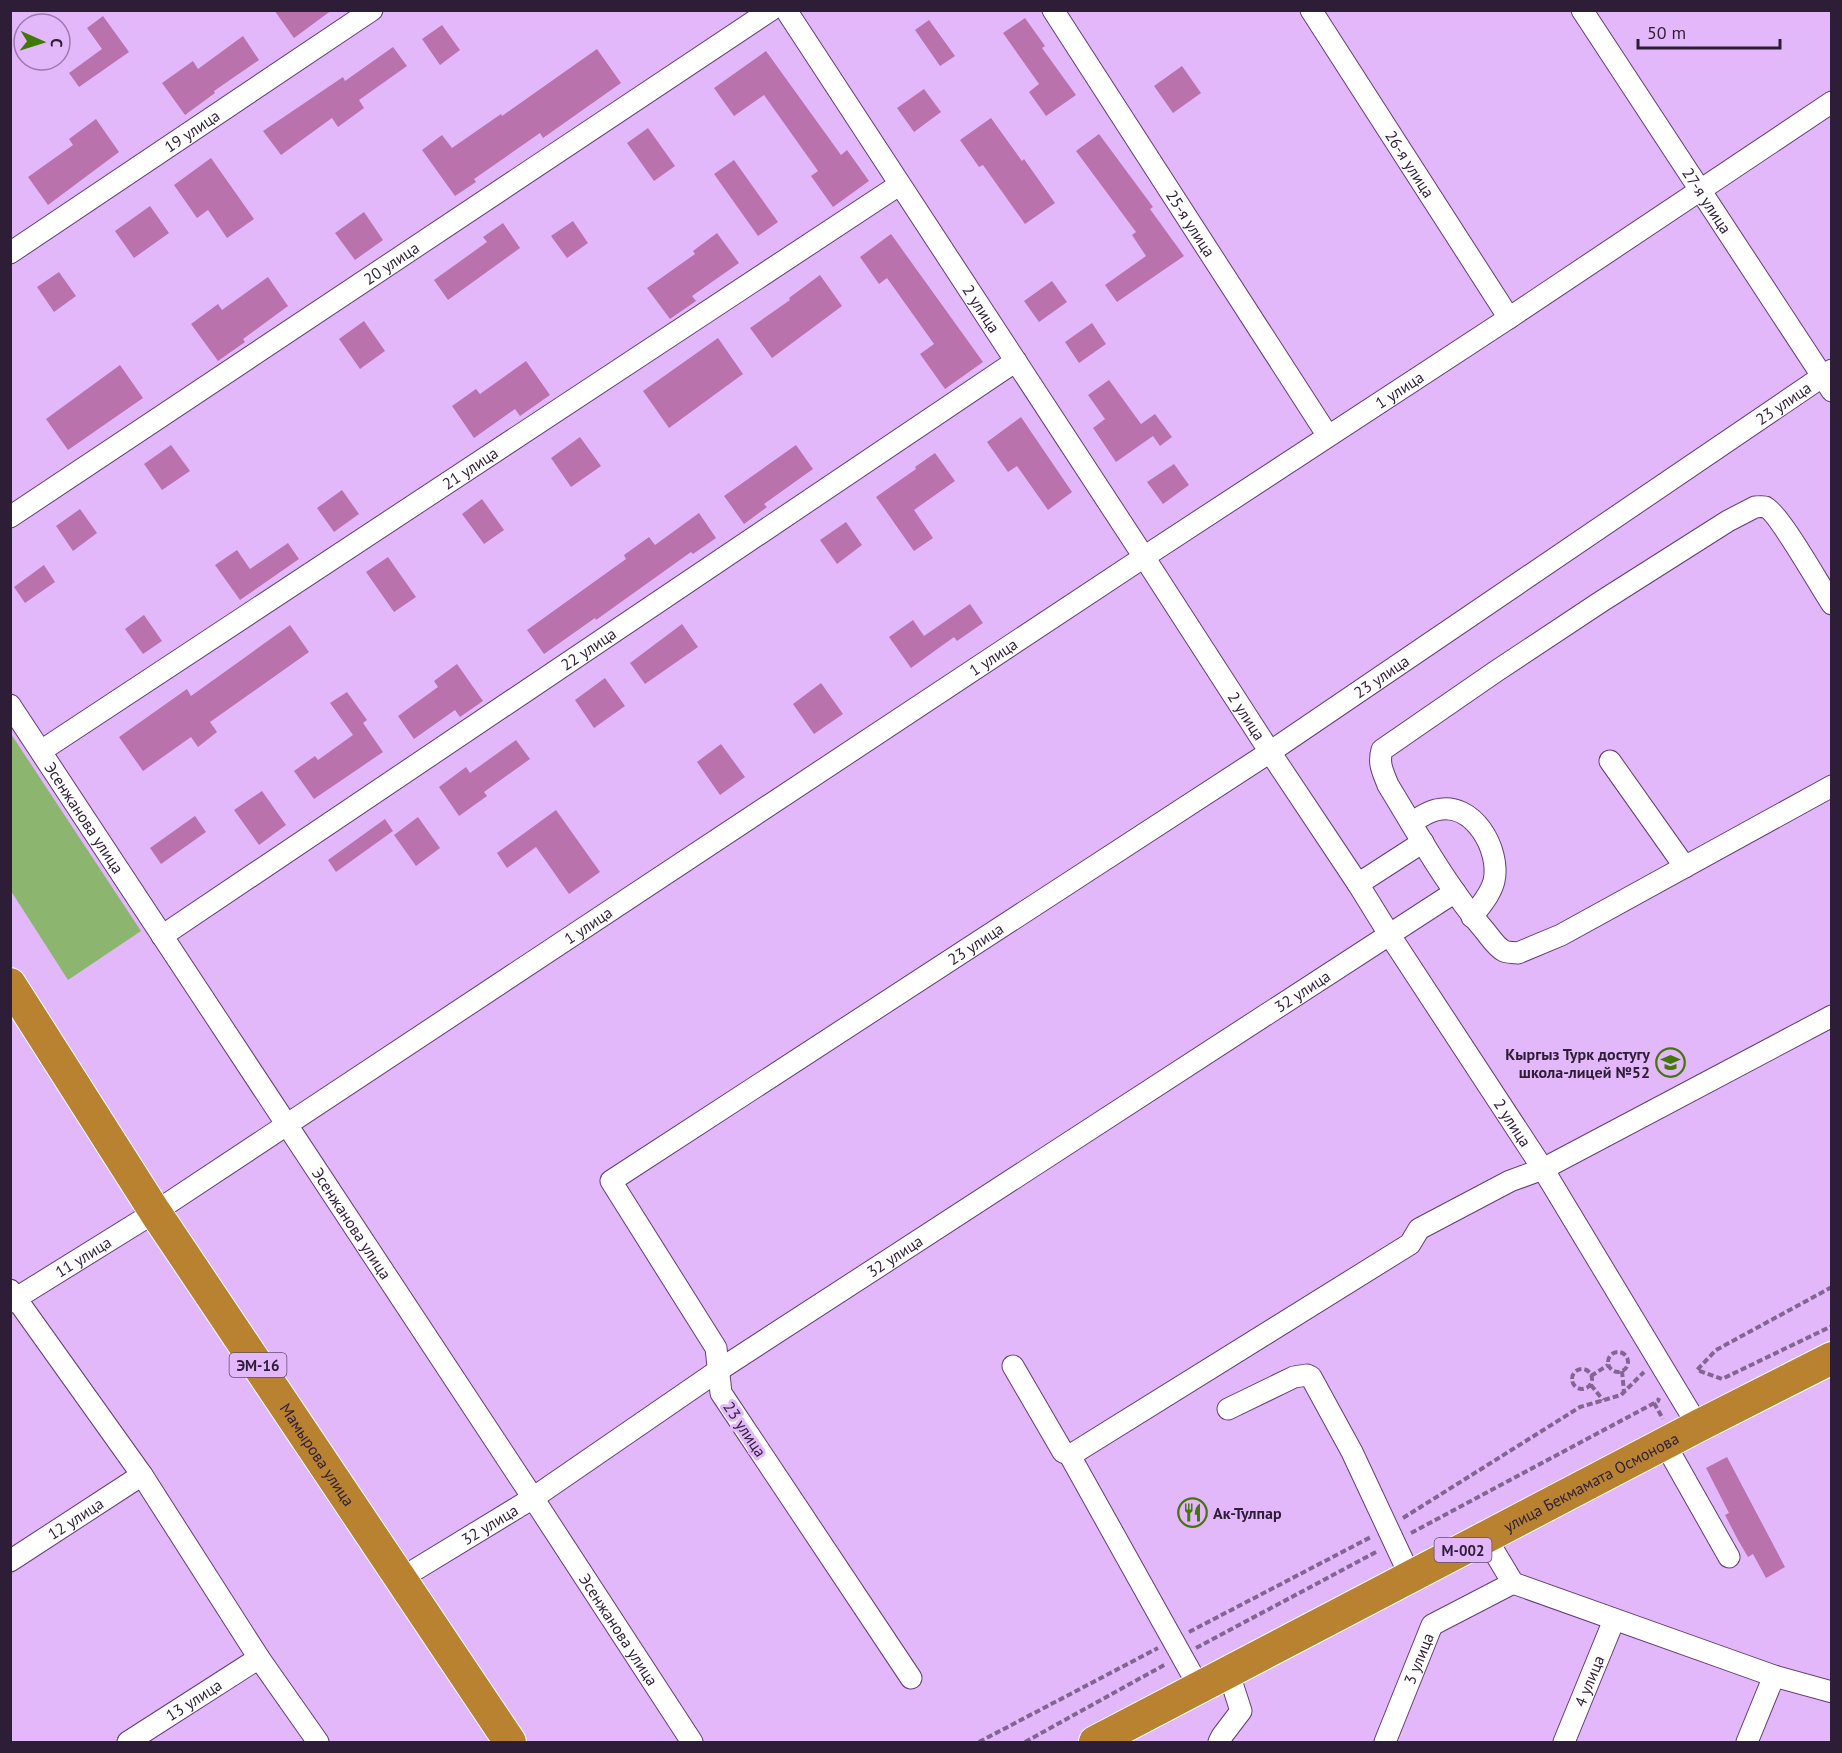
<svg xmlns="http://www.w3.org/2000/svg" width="1842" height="1753" font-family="'PT Sans',sans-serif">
	<rect width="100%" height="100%" fill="#e3b8fa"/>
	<path fill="#8cb670" d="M11,734L141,931L68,980L11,891Z"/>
	<path fill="#ba72ad" d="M274,10H332L294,38Z
		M103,16L129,52L79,87L69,73L102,49L87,28Z
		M1025,18L1045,46L1042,48L1076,95L1046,116L1029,92L1039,84L1003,33Z
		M929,20L955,56L940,66L915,30Z
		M442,25L460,50L440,65L422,39Z
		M243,36L259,60L214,91L215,93L185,115L162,83L193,61L198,69Z
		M393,47L407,66L359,100L364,108L338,127L332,118L281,155L263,131L343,77L345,81Z
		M597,49L621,83L543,138L540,133L474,179L476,182L455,196L422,150L442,135L452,148L501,114L502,116Z
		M766,51L841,155L847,150L869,181L833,207L811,176L818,171L764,95L734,116L714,88Z
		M1182,66L1201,93L1173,113L1154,86Z
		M924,89L941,112L914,132L897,108Z
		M991,118L1022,161L1024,159L1055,203L1025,224L983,165L979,167L960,140Z
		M96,119L119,152L48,205L28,177L73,145L69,139Z
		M648,128L675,166L654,181L627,143Z
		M1099,134L1153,207L1150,209L1184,256L1117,302L1105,285L1146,256L1132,235L1136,232L1076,151Z
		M211,158L254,219L227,238L208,210L197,218L174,185Z
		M734,160L778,222L758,236L714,174Z
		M150,206L169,233L134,258L115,231Z
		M364,212L383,240L355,260L335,233Z
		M573,221L588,243L567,258L551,236Z
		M503,223L520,248L448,300L434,280L487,242L483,237Z
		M717,233L739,263L692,296L696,301L670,319L647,288L695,254L693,251Z
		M891,234L983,362L945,389L920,354L934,344L887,278L879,284L860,257Z
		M59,272L76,296L54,312L37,287Z
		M820,275L842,306L772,358L750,328L790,300L789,298Z
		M268,277L288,306L243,339L245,342L218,361L191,324L218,304L222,310Z
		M1052,281L1067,302L1039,322L1024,301Z
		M364,321L385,351L360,369L339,339Z
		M1092,323L1106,344L1079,363L1065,342Z
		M718,338L743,374L669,428L643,391Z
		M526,361L550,395L520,416L515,409L474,438L452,406L476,389L480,394Z
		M120,365L143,398L68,450L46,419Z
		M1109,380L1141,424L1155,414L1172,437L1160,446L1153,436L1116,462L1093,428L1105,419L1088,395Z
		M1021,417L1072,492L1048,510L1017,466L1008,472L987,442Z
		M580,437L601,466L571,487L551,458Z
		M171,445L190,471L162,490L144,464Z
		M796,445L813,469L764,504L767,507L744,524L724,496Z
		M935,453L955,481L914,510L933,538L914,551L876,497L916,469L915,467Z
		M1174,464L1189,485L1163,504L1147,482Z
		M342,490L359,514L334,532L317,508Z
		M482,499L504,530L484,544L462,514Z
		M80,509L97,533L73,551L56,526Z
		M699,513L716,538L693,554L691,552L596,620L595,618L544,654L527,630L626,559L624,555L649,537L655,545Z
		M846,522L862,545L837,564L820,540Z
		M288,543L299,559L240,600L215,565L237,550L250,569Z
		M388,557L416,597L394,612L366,572Z
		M44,565L55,582L25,603L14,587Z
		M970,604L983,623L957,641L954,637L911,668L889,637L913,620L924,636Z
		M144,615L162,641L143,654L125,629Z
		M682,624L698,647L645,684L630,663Z
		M290,625L309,652L210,722L217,732L198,747L191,737L143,771L119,737L187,689L191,696Z
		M457,664L483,701L460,717L455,710L414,739L398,716L438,687L434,681Z
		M605,678L625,706L594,728L575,700Z
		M821,683L843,714L814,734L793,704Z
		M347,692L367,720L363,723L383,752L314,799L294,771L315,756L318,760L353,735L330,703Z
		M516,740L530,759L484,792L487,796L459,816L439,787L466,767L470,773Z
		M721,744L745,777L720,795L697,762Z
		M262,791L286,825L259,845L234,810Z
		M556,810L600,872L569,894L536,847L507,868L497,853Z
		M195,816L206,832L161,864L150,848Z
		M418,817L440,848L416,866L394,835Z
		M385,819L393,831L336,872L328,860Z
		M1727,1457L1785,1567L1766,1578L1753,1554L1748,1557L1738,1540L1725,1515L1729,1513L1706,1468Z"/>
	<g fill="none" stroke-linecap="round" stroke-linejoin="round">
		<defs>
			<g id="minor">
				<path id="s1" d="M786,10L1144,557L1270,752L1358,884L1389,934L1543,1169L1698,1426"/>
				<path id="s2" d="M1053,10L1328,436"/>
				<path id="s3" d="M1311,10L1509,318"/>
				<path id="s4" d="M1582,10L1832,391"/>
				<path id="s5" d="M10,253L372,10"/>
				<path id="s6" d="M10,517L771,10"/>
				<path d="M1832,604C1821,588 1778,511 1765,507C1763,506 1757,507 1755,507L1728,521L1602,601L1495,672L1382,750C1378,764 1383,772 1388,785C1418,834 1447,887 1485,931C1490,937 1496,947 1504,951C1508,953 1513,952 1518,953L1561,935L1832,786"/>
				<path id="s7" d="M10,705L533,1498L692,1742"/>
				<path id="s8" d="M41,751L899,185"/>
				<path d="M1610,761L1685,867"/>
				<path d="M1411,823C1419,818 1427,812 1436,810C1473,800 1501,850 1494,881C1491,894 1480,906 1472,917"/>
				<path d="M1358,884L1423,842"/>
				<path id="s9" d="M162,936L1016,361"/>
				<path d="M10,1290L142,1475L259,1658L318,1742"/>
				<path id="s10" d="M10,1302L155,1212L1144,557L1509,318L1832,102"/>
				<path d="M1013,1366L1063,1452L1069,1454L1074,1453L1410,1244L1419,1229L1510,1181L1543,1169L1832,1016"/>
				<path d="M1228,1409L1294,1377L1307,1375L1311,1377L1352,1452L1411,1578"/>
				<path d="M1665,1444L1729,1557"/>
				<path d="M1069,1454L1199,1687"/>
				<path d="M1486,1538L1513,1583L1774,1676L1832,1692"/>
				<path id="s11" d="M10,1561L142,1475"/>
				<path id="s12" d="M400,1579L533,1498L719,1370L1455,892"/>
				<path id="s13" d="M911,1678L721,1393L716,1348L611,1181L1270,752L1832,370"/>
				<path id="s14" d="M128,1742L259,1658"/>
				<path d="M1219,1742L1222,1736L1241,1711L1228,1671"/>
				<path id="s15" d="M1385,1742L1432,1625L1513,1583"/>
				<path id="s16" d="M1564,1742L1614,1620"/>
				<path d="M1747,1742L1774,1676"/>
			</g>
			<g id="highway">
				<path id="s17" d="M10,984L155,1212L510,1742"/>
				<path id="s18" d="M1095,1742L1698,1426L1832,1358"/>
			</g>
		</defs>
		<use href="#minor" stroke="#643d76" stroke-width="23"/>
		<use href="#highway" stroke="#fff" stroke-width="34"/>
		<path stroke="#826591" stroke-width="4" stroke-dasharray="6 3" stroke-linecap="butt" d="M1832,1287L1716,1350L1697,1370L1722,1379L1832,1326
			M1608 1362a10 10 0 1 1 20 0a10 10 0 1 1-20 0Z
			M1572 1379a10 10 0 1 1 20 0a10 10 0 1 1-20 0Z
			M1622,1371L1624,1392
			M1591,1376L1608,1365
			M1591,1385L1603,1400
			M1654,1403L1663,1419
			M1403,1518L1580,1407L1621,1395L1644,1372
			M1411,1533L1658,1401L1659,1398
			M1189,1632L1371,1537
			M1196,1648L1378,1551
			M979,1742L1158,1648
			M1025,1742L1166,1664"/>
		<use href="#minor" stroke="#fff" stroke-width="21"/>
		<use href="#highway" stroke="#b88230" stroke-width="32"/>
	</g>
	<defs>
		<symbol id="school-ring" viewBox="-11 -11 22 22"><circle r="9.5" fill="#e3b8fa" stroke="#427807" stroke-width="1.5"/><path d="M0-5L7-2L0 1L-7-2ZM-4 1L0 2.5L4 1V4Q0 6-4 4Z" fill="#427807"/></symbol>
		<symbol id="restaurant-ring" viewBox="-11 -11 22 22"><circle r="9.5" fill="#e3b8fa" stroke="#427807" stroke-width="1.5"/><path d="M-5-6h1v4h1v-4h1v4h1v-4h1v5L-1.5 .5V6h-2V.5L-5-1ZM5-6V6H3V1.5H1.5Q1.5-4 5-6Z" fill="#427807"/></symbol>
	</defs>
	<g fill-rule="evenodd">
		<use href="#school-ring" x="1654" y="1046" width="33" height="33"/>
		<use href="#restaurant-ring" x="1176" y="1496" width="33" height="33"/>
	</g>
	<g text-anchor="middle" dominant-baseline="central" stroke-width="6" stroke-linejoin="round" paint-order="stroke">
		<g fill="#e3b8fa" stroke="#644c71" stroke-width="1.5">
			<rect x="229.5" y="1353" width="57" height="24" rx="4.5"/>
			<rect x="1434.5" y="1538" width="57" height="24" rx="4.5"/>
		</g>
		<g font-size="15" font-weight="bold" fill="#2e1d36">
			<text x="258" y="1365">ЭМ-16</text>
			<text x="1463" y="1550">M-002</text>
		</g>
		<g font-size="16" fill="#2e1d36" stroke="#e3b8fa">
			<text stroke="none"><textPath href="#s5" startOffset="219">19 улица</textPath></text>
			<text stroke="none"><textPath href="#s3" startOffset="183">26-я улица</textPath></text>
			<text stroke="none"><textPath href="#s4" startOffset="228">27-я улица</textPath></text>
			<text stroke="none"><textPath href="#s2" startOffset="254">25-я улица</textPath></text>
			<text stroke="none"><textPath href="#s6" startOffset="458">20 улица</textPath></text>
			<text stroke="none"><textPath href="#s1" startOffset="357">2 улица</textPath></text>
			<text stroke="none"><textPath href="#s10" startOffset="1662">1 улица</textPath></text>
			<text stroke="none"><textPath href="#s13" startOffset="1992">23 улица</textPath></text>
			<text stroke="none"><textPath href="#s8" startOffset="514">21 улица</textPath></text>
			<text stroke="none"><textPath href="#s9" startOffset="514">22 улица</textPath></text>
			<text stroke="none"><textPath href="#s10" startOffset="1176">1 улица</textPath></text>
			<text stroke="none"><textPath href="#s13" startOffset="1506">23 улица</textPath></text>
			<text stroke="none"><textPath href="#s1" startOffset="843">2 улица</textPath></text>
			<text stroke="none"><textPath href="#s7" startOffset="135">Эсенжанова улица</textPath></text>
			<text stroke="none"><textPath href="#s10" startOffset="690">1 улица</textPath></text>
			<text stroke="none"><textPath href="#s13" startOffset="1020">23 улица</textPath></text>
			<text stroke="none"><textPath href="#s12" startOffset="1077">32 улица</textPath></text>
			<text stroke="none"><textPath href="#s1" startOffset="1329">2 улица</textPath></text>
			<text stroke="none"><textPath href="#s7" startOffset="621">Эсенжанова улица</textPath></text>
			<text stroke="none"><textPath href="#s12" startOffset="591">32 улица</textPath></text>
			<text stroke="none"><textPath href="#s10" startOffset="86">11 улица</textPath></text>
			<text transform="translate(745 1429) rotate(56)">23 улица</text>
			<text stroke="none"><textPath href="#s17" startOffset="562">Мамырова улица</textPath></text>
			<text stroke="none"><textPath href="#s18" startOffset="560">улица Бекмамата Осмонова</textPath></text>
			<text stroke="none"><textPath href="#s11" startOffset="78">12 улица</textPath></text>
			<text stroke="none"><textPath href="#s12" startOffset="105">32 улица</textPath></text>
			<text stroke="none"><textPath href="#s7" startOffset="1107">Эсенжанова улица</textPath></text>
			<text stroke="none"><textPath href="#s15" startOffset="90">3 улица</textPath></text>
			<text stroke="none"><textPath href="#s16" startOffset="66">4 улица</textPath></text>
			<text stroke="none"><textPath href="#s14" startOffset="78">13 улица</textPath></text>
		</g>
		<g font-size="16" font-weight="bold" fill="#2e1d36" stroke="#e3b8fa" text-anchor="end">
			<text x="1650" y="1054">Кыргыз Турк достугу<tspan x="1650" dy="18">школа-лицей №52</tspan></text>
			<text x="1213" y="1513" text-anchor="start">Ак-Тулпар</text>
		</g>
	</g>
	<rect width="1842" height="1753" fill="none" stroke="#2e1d36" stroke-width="24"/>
	<g transform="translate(42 42) rotate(93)"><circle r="28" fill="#e3b8fa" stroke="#9b7aac" stroke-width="1.5"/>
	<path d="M0-4.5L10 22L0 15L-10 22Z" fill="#427807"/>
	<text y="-9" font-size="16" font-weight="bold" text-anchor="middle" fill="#2e1d36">С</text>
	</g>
	<path d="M1638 39v9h142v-9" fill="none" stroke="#2e1d36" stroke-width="3"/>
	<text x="1647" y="39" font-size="18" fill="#2e1d36" stroke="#e3b8fa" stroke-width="4.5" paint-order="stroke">50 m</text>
</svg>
